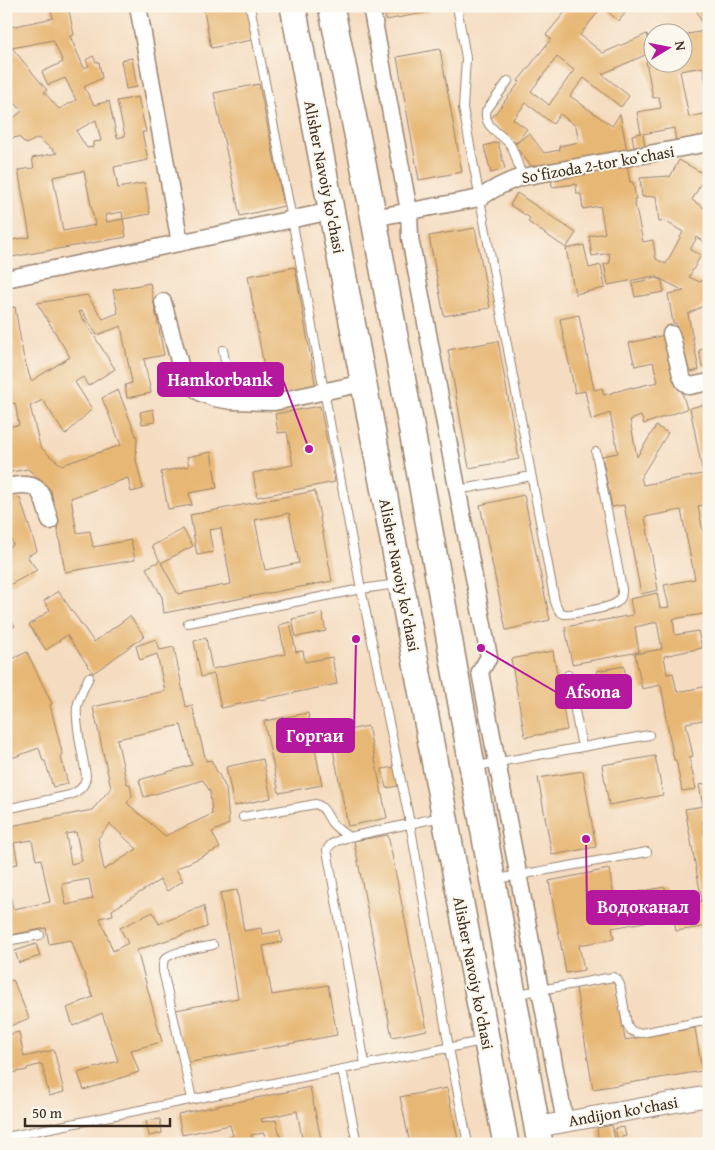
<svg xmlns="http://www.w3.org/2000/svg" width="715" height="1150" font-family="'Gentium Book Plus',serif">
	<rect width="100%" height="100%" fill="#fbf7ec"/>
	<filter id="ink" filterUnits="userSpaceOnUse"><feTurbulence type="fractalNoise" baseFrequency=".02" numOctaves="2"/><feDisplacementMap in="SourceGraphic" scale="10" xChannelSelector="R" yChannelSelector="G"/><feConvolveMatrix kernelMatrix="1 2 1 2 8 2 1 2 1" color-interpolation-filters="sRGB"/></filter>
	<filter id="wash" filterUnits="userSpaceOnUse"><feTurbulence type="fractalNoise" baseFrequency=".0096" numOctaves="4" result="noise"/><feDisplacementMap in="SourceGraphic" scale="20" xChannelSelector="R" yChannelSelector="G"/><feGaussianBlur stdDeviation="1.12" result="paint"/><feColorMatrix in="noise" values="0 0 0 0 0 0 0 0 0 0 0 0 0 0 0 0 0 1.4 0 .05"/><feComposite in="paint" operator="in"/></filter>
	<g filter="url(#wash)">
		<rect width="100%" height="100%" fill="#f5dcc0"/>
		<g id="blocks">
			<path fill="#e7b775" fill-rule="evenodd" d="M50,6H68L74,35L70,36L84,68L89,66L86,60L93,56L96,62H99L102,78L84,87L94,105L109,101L117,138L125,136L117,101L138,97L146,132H142L148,160L114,167L118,188L145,183L150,214L123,219L122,212L105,215L107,222L123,219L126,237L6,258V216H7L12,240L30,237L18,170L34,168L32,158L57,153L38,138L26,144L19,137L6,139V120L9,118L11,120L22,111L6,93V28L53,18ZM53,40L63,62L42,72L48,85L65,78L76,100L59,109L44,92L47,90L12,48ZM96,120L101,141L93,142V147L87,148L76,131ZM84,171L95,225L63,231L53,177Z
				M203,6H250L257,39L211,48Z
				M383,6H428L429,12L386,20Z
				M570,6H627L629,8L619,21L602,7L580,35L603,53L647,34L649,41L652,40V52L602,74L629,96L621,107L584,78L570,96L612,126L620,114L627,151L536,172L514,145L529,133L544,153L560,150L559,146L579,142L576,126L560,114L553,124L526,103L513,119L527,129L516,143L489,121L520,82L518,81L551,39L546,35ZM557,57L574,70L549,105L531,91Z
				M695,6H709V93H708L703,67L680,71L689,117L709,113V137L676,143L674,128L643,134L645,146L634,147L632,135L641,133L637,112L661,108L659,97L653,98L646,61L652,60V62H682V35L705,31Z
				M440,49L462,172L419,180L397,57Z
				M132,58L137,87L126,89L121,60Z
				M259,84L284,206L240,216L214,93Z
				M498,142L505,169L491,173L484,146Z
				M679,160L706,175L692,200L709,211V245L696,237L695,239H696L690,250L701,255L689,277L700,282L709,277V297L704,299L707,304L688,314L699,370L686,373L676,323H673L668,294L684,291L655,276L608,285L604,264L610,263L609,253L592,256L589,236L605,233L600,206L583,209L581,194H577L576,184L552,187L551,175L627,165L630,182H633L636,199H634L643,242L653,240L656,259L666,264L683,232L665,221L659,222L656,196L642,197L640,178L669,176L670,177Z
				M517,193L576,233L566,248L528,222L530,218L510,205Z
				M475,228L490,308L444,316L429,236Z
				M584,245L589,268L601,265L605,288L575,294L566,249Z
				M295,267L316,388L269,396L248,276Z
				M657,278L662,281L664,292L635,297L632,283Z
				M150,283L164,355L144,359L151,393L127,398L125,385L132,383L121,326L97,335L82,311L79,312L115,369L88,386L83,377L75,382L92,409L65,435L43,400L30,406L40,446L51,457L62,465L121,445L102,398L118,390L137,438L136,460L143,489L131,492L128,478L71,498L77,533L90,531L93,547L131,540L135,560L65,572L51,490L28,469L6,473V427L19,425L15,403L6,405V308L15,307L23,354L31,381L70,357L37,303L87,295L103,319L118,313L113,290Z
				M579,315L594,390L602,388L604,395L632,387V388L658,382L653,362L635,366L629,343L665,335L679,389H681L687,409L644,424L641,416L630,420L637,457L656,426L668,433L641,477L643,485L703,474L690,408L706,404L705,400L709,399V504L698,506L709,562V613L673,619L675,635L698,631L702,648L664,656L667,674L673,673L677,692L709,686V719L686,723L693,756L689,757L696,789L682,791L676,760H674L665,713H666L661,685L642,689L635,654L662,649L657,622L635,627L639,652L572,664L565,627L633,615L630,599L657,593L660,608L669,607L664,585L695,579L681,510L645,517L658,590L641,594L624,505L612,507L602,456L618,453L610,413L591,420L585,391L575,393L560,319Z
				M498,341L519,459L469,468L448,350Z
				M709,348V366L702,367L699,350Z
				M320,406L335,482L257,497L253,473L293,465L287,432L278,433L275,414Z
				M153,409L155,422L142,424L140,412Z
				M211,452L217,488L189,493L192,505L168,509L161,472L189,466L187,457Z
				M315,491L332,581L164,613L162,597L146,568L160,561L152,546L183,529L193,546L161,563L178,594L231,584L221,528L209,530L213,552L197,555L190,515ZM289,513L299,563L265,570L255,520Z
				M524,495L550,620L506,630L480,505Z
				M20,498L37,551L27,556L37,570L6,587V548L13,545L6,524V500Z
				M58,591L94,642L130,616L144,636L108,663L93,673L67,635L46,650L29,625L50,610L44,601Z
				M6,613L15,626L6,632Z
				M322,613L326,631L296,637L292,619Z
				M290,622L296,652L303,651L305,662L332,657L337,684L221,708L214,674L201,677L194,641L206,638L212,669L285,654L279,625Z
				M156,639L160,650L174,647L186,707L192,705L206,761L211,760L226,788L229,824L212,832L220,848L176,869L183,881L167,891L160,880L112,910L113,915L100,918L113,951L128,943L120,928L153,912L159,924L204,906L207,927L137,950L162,1042L131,1050L139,1072L84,1090L78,1073L118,1061L102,1013L73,1026L67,1008L93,997L71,940L49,944L46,928L6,936V879H7L13,909L50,902L41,859L36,860L32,840L14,843L18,864L6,866V827L92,810L111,788L93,707L165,691L157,654L140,660L136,646ZM181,725L192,765L139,780L144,797L203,780L210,792L212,814L165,836L127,803L132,796L130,784H127L117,739ZM110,824L137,849L104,870L98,838ZM76,832L82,861L71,864L66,834ZM89,879L93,899L66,905L62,884Z
				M553,651L567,730L525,737L511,659Z
				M27,652L52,704L50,705L63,756L61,757L68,784L53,787L45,761H43L39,748L6,760V653L10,660Z
				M624,666L629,695L603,700L597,671Z
				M308,713L322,785L279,793L264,721Z
				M368,726L387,818L348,826L330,734Z
				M655,756L663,795L609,805L602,765Z
				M263,759L271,798L234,806L226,767Z
				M394,767L398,786L386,788L382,769Z
				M583,771L596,847L552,855L538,778Z
				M709,783V819L702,820L706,844H709V932H708L707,926L676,931L672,907L702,901L685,809L703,806L699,785Z
				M388,835L427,1030L392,1037L354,841Z
				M609,869L614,896L665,887L671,917L612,928L614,939L579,945L584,970L566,973L549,881Z
				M237,890L244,931L261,928L262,934L280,931L282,942L263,946L272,995L328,985L337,1035L186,1063L176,1010L238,998L220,893Z
				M36,944L40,956L19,963L15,951Z
				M13,980L29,1018L6,1028V983Z
				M615,981L625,1040L695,1028L702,1071L593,1089L576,988Z
				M19,1032L24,1057L54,1050L64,1092L49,1096L42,1064L27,1068V1070L6,1074V1035Z
				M310,1087L322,1144H303L297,1111L261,1119L262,1122L276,1120L282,1143L281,1144H268L264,1133L251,1135L253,1144H207L233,1136L230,1125L182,1135L178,1114Z
				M447,1088L459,1144H410L400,1097Z
				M160,1119L162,1133L149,1136L146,1121Z
				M612,1125L616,1144H599L597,1128Z
				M624,1127L626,1136L617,1138L615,1128Z"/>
		</g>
	</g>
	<g filter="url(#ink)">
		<use href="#blocks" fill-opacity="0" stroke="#98836f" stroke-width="1"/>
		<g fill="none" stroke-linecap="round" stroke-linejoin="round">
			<defs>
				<path id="service" d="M250,6L292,219L361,589L410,823L449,1048L468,1144
					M457,6L466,58L463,108L555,602C557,607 558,612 564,614C571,615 611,607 616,603C622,599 622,595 622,589L596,452
					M508,81L486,111C484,129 502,133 511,146C515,152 519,169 522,177
					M223,350L232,401
					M458,490L531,476
					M188,623L361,589L397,584
					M568,675L582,747
					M477,766L649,735
					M6,809L70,795C79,791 86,786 86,775C83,757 75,724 77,707C79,697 84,687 89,677
					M243,817L316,804C325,807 327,816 332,823C337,829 343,833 349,837
					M497,879L647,852
					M6,941L40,935
					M518,994L613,977L617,979L620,985L627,1024C630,1031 633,1033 641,1033L709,1020
					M365,1064L327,850C331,841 341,840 349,837L441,817
					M342,1069L357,1144
					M192,1099L163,971C163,967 162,962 165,959C171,951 202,948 213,945
					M6,1137L482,1041"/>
				<path id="minor" d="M138,6L180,243
					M371,6L409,211L410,238L489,657L480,672L565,1122
					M373,218L480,198C494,188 505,182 522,177L709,143
					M6,279L332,211
					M163,302L182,372L190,384L201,393L214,398L232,401L274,402L364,383
					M671,334L681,375L684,382L690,386L709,382
					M6,487C43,480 40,491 50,521"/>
				<path id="tertiary" d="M537,1127L709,1096"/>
				<path id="primary" d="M293,6L506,1144
					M331,6L371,203L540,1144"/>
			</defs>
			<use href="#service" stroke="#98836f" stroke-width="10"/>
			<use href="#minor" stroke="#98836f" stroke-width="19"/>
			<use href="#tertiary" stroke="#98836f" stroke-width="22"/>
			<use href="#primary" stroke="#98836f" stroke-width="28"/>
			<use href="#service" stroke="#fff" stroke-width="8"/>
			<use href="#minor" stroke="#fff" stroke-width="16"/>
			<use href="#tertiary" stroke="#fff" stroke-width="20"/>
			<use href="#primary" stroke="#fff" stroke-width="25"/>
		</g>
	</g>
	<g text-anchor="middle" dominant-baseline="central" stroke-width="4" stroke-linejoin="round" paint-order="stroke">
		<g font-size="16" fill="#3b2a1e" stroke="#fbf7ec">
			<text transform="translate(598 164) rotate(-10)">Soʻfizoda 2-tor koʻchasi</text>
			<text transform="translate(325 177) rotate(79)">Alisher Navoiy ko'chasi</text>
			<text transform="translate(400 575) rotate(79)">Alisher Navoiy ko'chasi</text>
			<text transform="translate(474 973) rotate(79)">Alisher Navoiy ko'chasi</text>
			<text transform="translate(623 1111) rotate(-10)">Andijon ko'chasi</text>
		</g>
	</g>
	<path fill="none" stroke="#b5179e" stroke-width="2" d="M309 449L283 380M481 648L556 692M356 639L354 736M586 839L587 907"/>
	<g fill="#b5179e" stroke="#fbf7ec" stroke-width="2">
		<circle cx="309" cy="449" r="5"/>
		<circle cx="481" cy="648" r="5"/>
		<circle cx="356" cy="639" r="5"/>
		<circle cx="586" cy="839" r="5"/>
	</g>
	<g fill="#b5179e" stroke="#b5179e" stroke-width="2">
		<rect x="158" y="363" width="125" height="33" rx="5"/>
		<rect x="556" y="675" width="75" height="33" rx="5"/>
		<rect x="277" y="719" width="77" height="33" rx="5"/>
		<rect x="587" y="891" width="112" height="33" rx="5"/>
	</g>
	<g font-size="18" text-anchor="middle" font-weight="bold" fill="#fff">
		<text x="220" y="386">Hamkorbank</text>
		<text x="593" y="698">Afsona</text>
		<text x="315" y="742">Горгаи</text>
		<text x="643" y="913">Водоканал</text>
	</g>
	<rect width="715" height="1150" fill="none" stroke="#fbf7ec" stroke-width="25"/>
	<g transform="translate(668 48) rotate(80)"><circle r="24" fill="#fbf7ec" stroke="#aea59a"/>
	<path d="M0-4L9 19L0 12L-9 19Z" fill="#b5179e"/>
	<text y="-8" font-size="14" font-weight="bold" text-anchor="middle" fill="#3b2a1e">N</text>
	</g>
	<path d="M25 1118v8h145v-8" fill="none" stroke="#3b2a1e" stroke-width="2.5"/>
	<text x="32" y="1118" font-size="15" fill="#3b2a1e" stroke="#fbf7ec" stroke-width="4" paint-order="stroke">50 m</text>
</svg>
